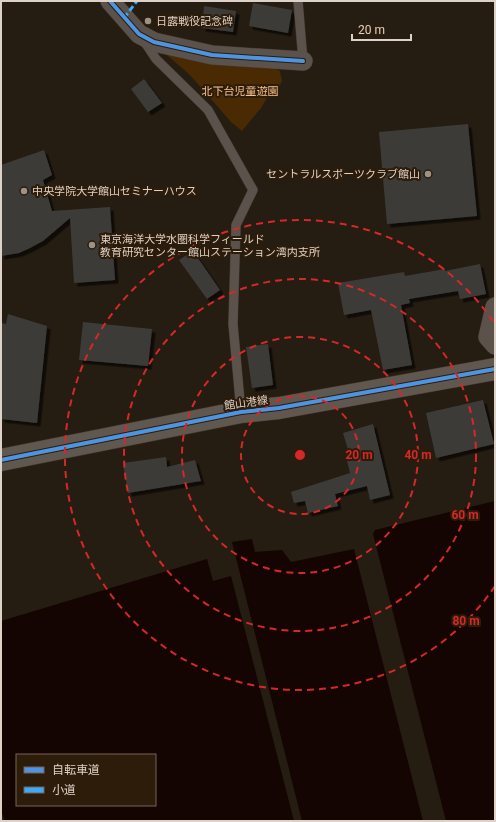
<svg xmlns="http://www.w3.org/2000/svg" width="496" height="822" font-family="Roboto,'Noto Sans JP',sans-serif">
	<defs>
		<filter id="shadow"><feDropShadow dx="3.5" dy="3.5" stdDeviation="0" flood-color="#0009"/></filter>
	</defs>
	<rect width="100%" height="100%" fill="#251c12"/>
	<path fill="#492a02" d="M161,50L268,65L280,71L282,81L276,93L267,98L261,108L242,131L231,122L190,75Z"/>
	<path fill="#150502" fill-rule="evenodd" d="M495,501V821H446L373,534L375,530Z
		M252,539L255,552L282,550L291,562L354,549L423,821H302L232,542Z
		M207,559L213,581L231,576L294,821H5L1,811V621ZM17,755H155V805H17Z"/>
	<path fill="#3c3b39" filter="url(#shadow)" d="M253,3L292,10L288,33L249,26Z
		M204,6L236,11L233,32L202,28Z
		M144,79L162,103L148,112L131,89Z
		M468,124L477,216L387,224L379,132Z
		M44,150L52,175L43,180L52,211L110,207L115,280L74,283L70,218L43,241L30,248L19,253L1,256V165Z
		M193,251L220,290L207,299L179,260Z
		M480,264L486,294L460,299L458,291L409,299L410,303L401,305L412,365L383,370L371,310L344,315L338,283L404,272L405,276L445,269V271Z
		M8,314L47,326L37,423L1,419V323L6,324Z
		M83,322L152,329L148,366L79,360Z
		M268,344L273,385L252,388L246,347Z
		M483,400L494,444L436,458L426,413Z
		M373,424L390,495L370,500L367,486L335,494L338,506L308,513L305,501L294,503L291,492L350,473L346,457L350,456L343,433Z
		M166,457L167,467L195,460L201,481L128,493L123,463Z"/>
	<g fill="none" stroke-linecap="round" stroke-linejoin="round">
		<defs>
			<path id="service" d="M298,1L303,61
				M144,41L156,59L208,110L253,190L236,225L233,324L241,412"/>
			<path id="minor" d="M110,1L139,34L154,42L212,55L303,61
				M495,307L488,337L495,345"/>
			<path id="secondary" d="M1,460L241,412L279,408L495,369"/>
		</defs>
		<use href="#service" stroke="#403831" stroke-width="10"/>
		<use href="#minor" stroke="#403831" stroke-width="20"/>
		<use href="#secondary" stroke="#403831" stroke-width="23"/>
		<use href="#service" stroke="#5a524b" stroke-width="9"/>
		<use href="#minor" stroke="#5a524b" stroke-width="19"/>
		<use href="#secondary" stroke="#60584f" stroke-width="22"/>
		<path stroke="#3fa9f5" stroke-width="3" stroke-dasharray="6 3" stroke-linecap="butt" d="M124,18L137,1"/>
		<defs>
			<path id="cycleway" d="M110,1L139,34L154,42L212,55L303,61
				M1,460L241,412L279,408L495,369"/>
		</defs>
		<use href="#cycleway" stroke="#2d1c0a" stroke-width="6"/>
		<use href="#cycleway" stroke="#4d94e3" stroke-width="4"/>
	</g>
	<g fill="none" stroke="#d62828" stroke-width="2" stroke-dasharray="7 5">
		<circle cx="300" cy="455" r="59"/>
		<circle cx="300" cy="455" r="118"/>
		<circle cx="300" cy="455" r="176"/>
		<path d="M495 586A235 235 0 1 1 495 324"/>
	</g>
	<g fill="#9d9288" stroke="#2d1c0a" stroke-width="1.5">
		<circle cx="148" cy="21" r="4"/>
		<circle cx="428" cy="174" r="4"/>
		<circle cx="24" cy="191" r="4"/>
		<circle cx="92" cy="245" r="4"/>
	</g>
	<g text-anchor="middle" dominant-baseline="central" stroke-width="4" stroke-linejoin="round" paint-order="stroke">
		<g font-size="11" fill="#ded1c7" stroke="#2d1c0a" text-anchor="start">
			<text x="156" y="21">日露戦役記念碑</text>
			<text x="420" y="174" text-anchor="end">セントラルスポーツクラブ館山</text>
			<text x="32" y="191">中央学院大学館山セミナーハウス</text>
			<text x="100" y="239">東京海洋大学水圏科学フィールド<tspan x="100" dy="13">教育研究センター館山ステーション湾内支所</tspan></text>
		</g>
		<g font-size="11" fill="#f6c291" stroke="#2d1c0a">
			<text x="240" y="91">北下台児童遊園</text>
		</g>
		<g font-size="11" fill="#ded1c7" stroke="#2d1c0a">
			<text transform="translate(246 403) rotate(-8)">館山港線</text>
		</g>
	</g>
	<circle cx="300" cy="455" r="6" fill="#d62828" stroke="#2d1c0a" stroke-width="2"/>
	<g font-size="12" text-anchor="middle" font-weight="bold" fill="#d62828" stroke="#2d1c0a" stroke-width="4" stroke-linejoin="round" paint-order="stroke">
		<text x="359" y="459">20 m</text>
		<text x="418" y="459">40 m</text>
		<text x="465" y="519">60 m</text>
		<text x="466" y="625">80 m</text>
	</g>
	<rect width="496" height="822" fill="none" stroke="#ded1c7" stroke-width="4"/>
	<rect x="16" y="754" width="140" height="52" fill="#2d1c0a" stroke="#746456"/>
	<rect x="24" y="767" width="20" height="6" fill="#4d94e3" stroke="#746456"/>
	<text x="52" y="774" font-size="12" fill="#ded1c7">自転車道</text>
	<rect x="24" y="787" width="20" height="6" fill="#3fa9f5" stroke="#746456"/>
	<text x="52" y="794" font-size="12" fill="#ded1c7">小道</text>
	<path d="M352 34v6h59v-6" fill="none" stroke="#ded1c7" stroke-width="2"/>
	<text x="358" y="34" font-size="12" fill="#ded1c7" stroke="#2d1c0a" stroke-width="3" paint-order="stroke">20 m</text>
</svg>
